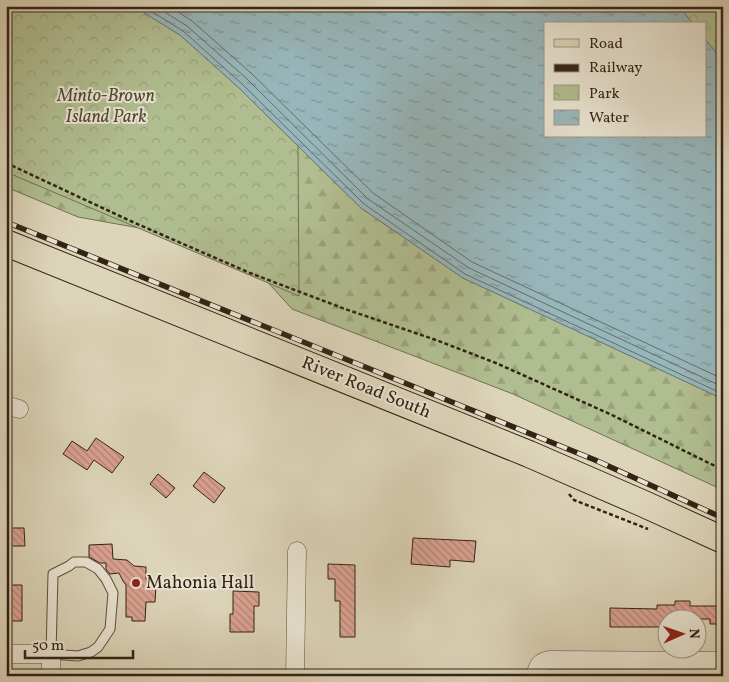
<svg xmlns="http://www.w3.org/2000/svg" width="729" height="682" font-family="Vollkorn,serif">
	<defs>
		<pattern id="forest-firs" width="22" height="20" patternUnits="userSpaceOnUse" patternTransform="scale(1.25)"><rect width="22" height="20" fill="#b0bd90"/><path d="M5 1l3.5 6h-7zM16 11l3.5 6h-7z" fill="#98a27b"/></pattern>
		<pattern id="park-crowns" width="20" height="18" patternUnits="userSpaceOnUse" patternTransform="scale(1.25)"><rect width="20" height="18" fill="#b0bd90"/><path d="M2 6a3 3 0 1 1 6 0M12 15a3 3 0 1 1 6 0" fill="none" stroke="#98a27b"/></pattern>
		<pattern id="water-ripples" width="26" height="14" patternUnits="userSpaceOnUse" patternTransform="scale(1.25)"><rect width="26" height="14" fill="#97b6ba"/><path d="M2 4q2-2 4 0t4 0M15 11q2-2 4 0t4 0" fill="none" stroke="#7c9496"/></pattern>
		<pattern id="building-back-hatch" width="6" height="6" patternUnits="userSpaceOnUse" patternTransform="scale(1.25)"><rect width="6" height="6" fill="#dba292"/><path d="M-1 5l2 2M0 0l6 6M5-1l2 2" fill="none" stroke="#b28476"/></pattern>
	</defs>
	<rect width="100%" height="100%" fill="#ddd5ba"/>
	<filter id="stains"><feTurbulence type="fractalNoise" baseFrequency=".004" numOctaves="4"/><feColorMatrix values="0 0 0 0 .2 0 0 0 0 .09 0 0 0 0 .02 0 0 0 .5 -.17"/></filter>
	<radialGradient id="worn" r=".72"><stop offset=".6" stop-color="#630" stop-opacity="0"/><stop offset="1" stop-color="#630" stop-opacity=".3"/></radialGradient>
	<path fill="url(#forest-firs)" stroke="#727053" d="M6,6H133L238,87L361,208L463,278L723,399V490L513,394L292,309L234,245L78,217L6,187Z"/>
	<path fill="url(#park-crowns)" stroke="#727053" d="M6,6H133L180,35L238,87L298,146L299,296L6,172Z
		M679,6H723V61L705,39V24H693Z"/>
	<path fill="url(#water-ripples)" stroke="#6f7b78" d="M133,6H679L693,24H545V136H705V39L723,61V399L463,278L361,208L238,87L180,35Z"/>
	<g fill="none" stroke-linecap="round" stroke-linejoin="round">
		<path stroke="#656c68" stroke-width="1" d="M143,6L183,31L241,83L364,204L465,274L723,394
			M155,6L187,26L246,78L368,199L469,268L723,387
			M169,6L192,21L251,73L373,193L472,262L723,379"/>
	</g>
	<path fill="url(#building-back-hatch)" stroke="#332316" d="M96,438L124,457L112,473L94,460L87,470L63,454L72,441L87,451Z
		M204,472L225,488L214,503L193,486Z
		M158,474L175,488L166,498L150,484Z
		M6,528H24L25,546H6Z
		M413,538L476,541L474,562L450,560V567L411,564Z
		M112,544L113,559L127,560L134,566L146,567V579H147V584H156L155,602H146L145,621H132V617H126V585L123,581L119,573L110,574L106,569V563H100L89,557V545Z
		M328,564L355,565V637H340V601H335V579H328Z
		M6,585H22V621H6Z
		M233,591L259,592V606H254V632H230V614H233Z
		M675,601H690V606H723V624H710V619H677L666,620V627H610V608L657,609V605H675Z"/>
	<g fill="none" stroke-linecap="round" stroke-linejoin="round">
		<defs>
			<path id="service" d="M74,562H86L98,569L106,579L113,593L110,629L98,647L91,652L78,656L51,654L53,574L69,566Z"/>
			<path id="minor" d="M6,405L19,409
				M6,654H51V676
				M295,676L297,551
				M535,676C538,666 539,662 549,660L723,661"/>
			<path id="primary" d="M6,243L529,454L644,504L723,540"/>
		</defs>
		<use href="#service" stroke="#5e503f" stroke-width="11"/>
		<use href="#minor" stroke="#5e503f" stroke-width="19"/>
		<use href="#primary" stroke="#332316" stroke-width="28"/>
		<path stroke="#332316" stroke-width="2.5" stroke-dasharray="4 2.5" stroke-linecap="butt" d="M6,163L135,223L250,273L345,309L436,340L496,363L612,415L723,470
			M569,494L574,500L648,529"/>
		<use href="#service" stroke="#e9e4d2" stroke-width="9"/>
		<use href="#minor" stroke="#e9e4d2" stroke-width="18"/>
		<use href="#primary" stroke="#ddd5ba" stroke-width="26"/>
		<defs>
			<path id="rail" d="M6,222L432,394L595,460L723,518"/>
		</defs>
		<use href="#rail" stroke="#332316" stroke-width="5.5"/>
		<use href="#rail" stroke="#e9e4d2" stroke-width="4" stroke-dasharray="11" stroke-linecap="butt"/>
	</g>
	<circle fill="#8f2418" stroke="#e9e4d2" stroke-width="2" cx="136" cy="583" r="5"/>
	<g text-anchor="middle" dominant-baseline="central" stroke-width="4" stroke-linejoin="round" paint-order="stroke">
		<g font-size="18" font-style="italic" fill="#524a34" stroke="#e9e4d2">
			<text x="106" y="96">Minto-Brown<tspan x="106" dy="21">Island Park</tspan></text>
		</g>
		<g font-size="18" fill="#332316" stroke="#e9e4d2">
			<text transform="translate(366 388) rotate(22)">River Road South</text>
		</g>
		<g font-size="18" fill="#332316" stroke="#e9e4d2" text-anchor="start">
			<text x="146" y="583">Mahonia Hall</text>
		</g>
	</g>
	<rect width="729" height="682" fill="none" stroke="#ddd5ba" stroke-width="25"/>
	<rect x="8" y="8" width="714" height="667" fill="none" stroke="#332316" stroke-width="2.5"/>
	<rect x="12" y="12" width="704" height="657" fill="none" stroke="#332316"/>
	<rect x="544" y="22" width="162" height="115" fill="#e9e4d2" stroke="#a09787"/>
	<rect x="554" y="39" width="25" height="8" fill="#ddd5ba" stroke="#a09787"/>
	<text x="589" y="48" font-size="15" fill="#332316">Road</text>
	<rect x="554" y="64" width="25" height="8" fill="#332316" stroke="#a09787"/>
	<text x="589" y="72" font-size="15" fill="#332316">Railway</text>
	<rect x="554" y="85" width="25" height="15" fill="url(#park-crowns)" stroke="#a09787"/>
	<text x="589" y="98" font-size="15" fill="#332316">Park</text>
	<rect x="554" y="110" width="25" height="15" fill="url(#water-ripples)" stroke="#a09787"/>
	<text x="589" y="122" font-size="15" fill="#332316">Water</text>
	<g transform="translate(682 634) rotate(88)"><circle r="24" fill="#e9e4d2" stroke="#a09787"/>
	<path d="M0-4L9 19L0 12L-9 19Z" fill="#8f2418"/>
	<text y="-8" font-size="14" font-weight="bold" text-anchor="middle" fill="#332316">N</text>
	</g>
	<path d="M25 650v8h108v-8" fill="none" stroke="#332316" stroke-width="2.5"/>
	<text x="32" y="650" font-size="15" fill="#332316" stroke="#e9e4d2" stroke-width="4" paint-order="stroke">50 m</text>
	<rect width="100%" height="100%" filter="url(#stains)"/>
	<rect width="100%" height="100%" fill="url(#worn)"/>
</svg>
